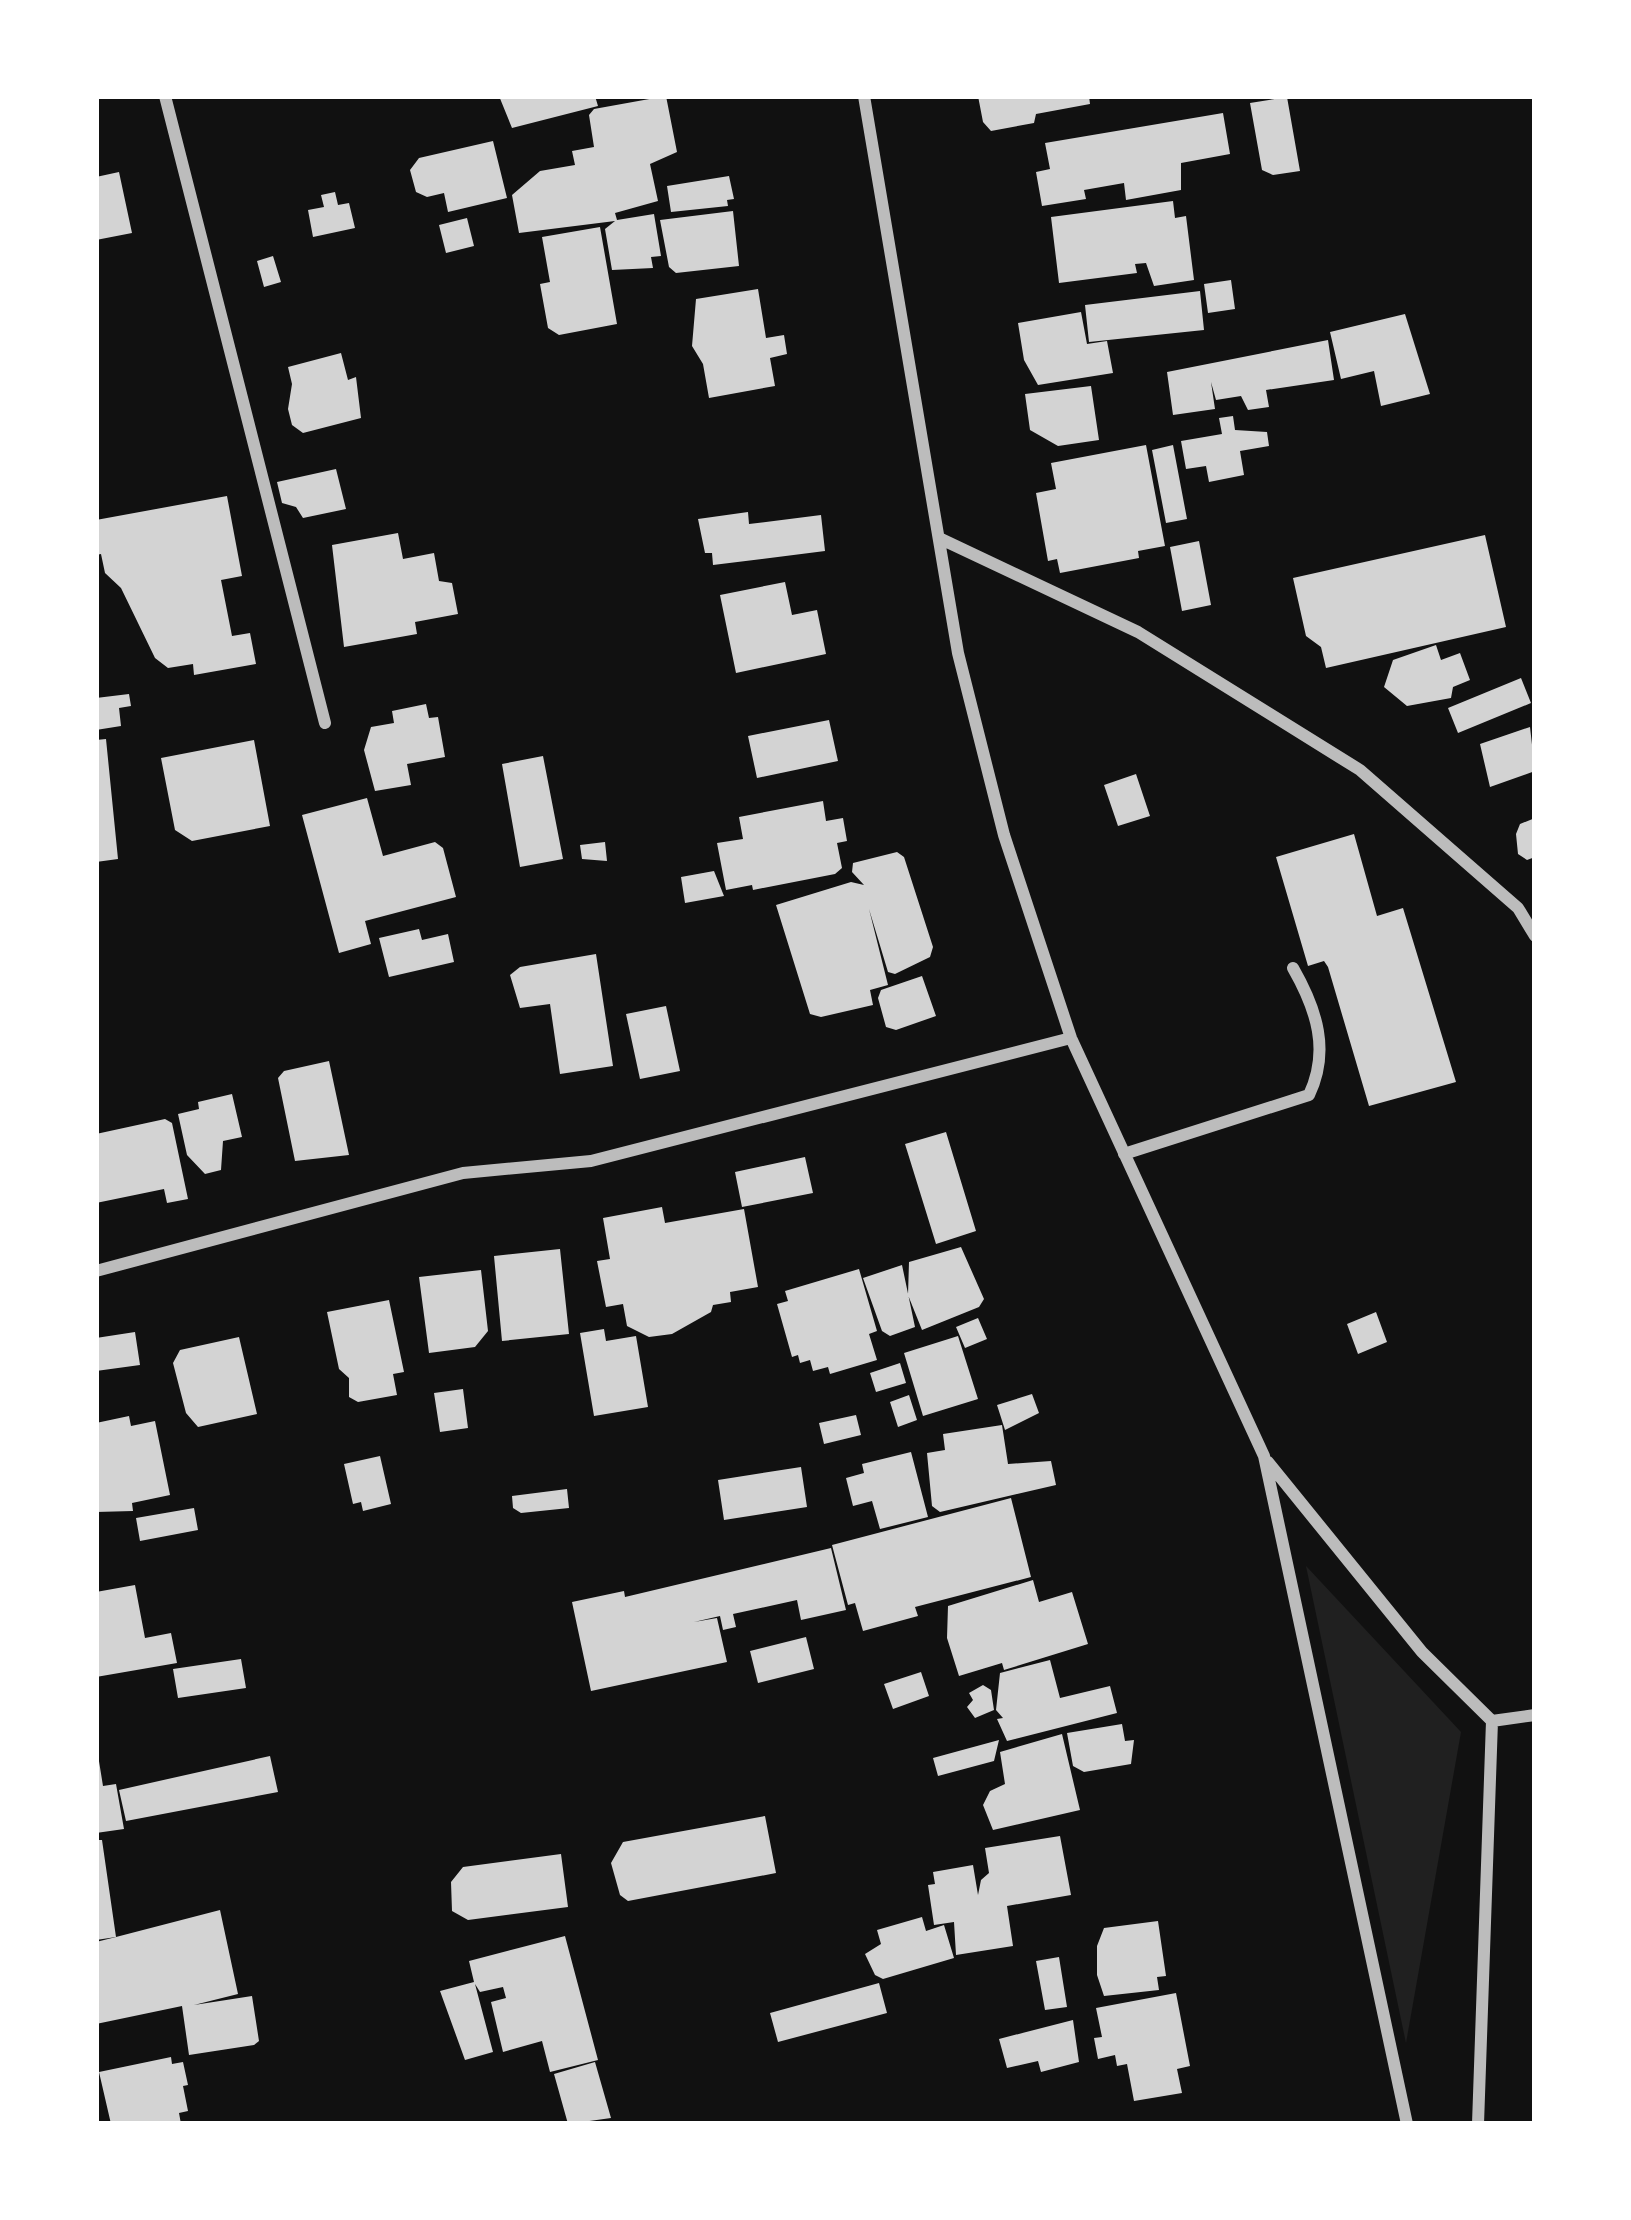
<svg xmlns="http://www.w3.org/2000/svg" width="1631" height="2220" font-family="Overpass,sans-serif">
	<rect width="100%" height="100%" fill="#111"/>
	<path fill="#202020" d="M1306,1566L1461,1732L1406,2043Z"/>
	<path fill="#d3d3d3" d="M499,96H595L598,106L512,128Z
		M666,96L677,152L650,164L658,201L615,213L617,220L654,214L661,256L651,257L653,268L612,270L605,229L615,221L519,233L512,195L540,171L575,165L572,151L594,147L589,115L594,109Z
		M978,96H1089L1090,104L1036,114L1034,123L991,131L983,122Z
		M1287,97L1300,171L1273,175L1262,170L1250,103Z
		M1223,113L1230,154L1181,163V190L1126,200L1124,183L1084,190L1086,199L1042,206L1036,172L1050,169L1045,143Z
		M493,141L507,198L448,212L444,193L427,197L416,192L410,170L419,158Z
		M119,172L132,233L96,240V177Z
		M729,176L734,199L727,200L728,206L671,212L667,186Z
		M335,192L338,205L349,203L355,228L313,237L308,210L324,207L321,195Z
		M1173,201L1175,218L1186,216L1194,280L1154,286L1146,263L1135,264L1137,273L1059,283L1051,217Z
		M733,211L739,266L676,273L669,267L660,220Z
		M467,218L474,246L446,253L439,225Z
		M600,227L617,324L559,335L548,328L540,284L550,282L542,237Z
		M273,256L281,282L264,287L257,261Z
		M1231,280L1235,309L1208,313L1204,284Z
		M758,289L766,338L784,335L787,354L770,358L775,386L709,398L703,364L692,346L696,299Z
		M1200,291L1204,330L1089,342L1085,305Z
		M1081,312L1087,344L1107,341L1113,373L1038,385L1024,360L1018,323Z
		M1405,314L1430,394L1381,406L1374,371L1341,379L1330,332Z
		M1328,340L1334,380L1266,390L1269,407L1248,410L1241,396L1216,400L1211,382L1215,409L1173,415L1167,372Z
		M341,353L348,380L356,377L361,418L303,433L292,425L288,409L292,384L288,367Z
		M1091,386L1099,440L1058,446L1030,430L1025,394Z
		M1233,416L1235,430L1267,432L1269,446L1240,451L1244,475L1209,482L1206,466L1186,469L1181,441L1222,434L1219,418Z
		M1146,445L1165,546L1138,551L1139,558L1060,573L1057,559L1048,561L1036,493L1056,489L1051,463Z
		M1173,445L1187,519L1166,523L1152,450Z
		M336,469L346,509L303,518L296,507L282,503L277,482Z
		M227,496L242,576L221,580L232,636L250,633L256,664L194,675L193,664L168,668L155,658L121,588L105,573L101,554L96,555V520Z
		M748,512L749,524L821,515L825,551L713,565L712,553H705L698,519Z
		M398,533L403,559L434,553L439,581L452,583L458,614L415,622L417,634L344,647L332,545Z
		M1485,535L1506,627L1326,668L1321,647L1306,636L1293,578Z
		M1199,541L1211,605L1182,611L1170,547Z
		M785,582L792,615L817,610L826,654L736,673L720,595Z
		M1436,645L1441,660L1460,653L1470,680L1453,687L1451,698L1407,706L1384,687L1393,660Z
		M1521,678L1531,703L1458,733L1448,708Z
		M129,694L131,706L119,708L121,726L96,730V698Z
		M426,704L429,718L438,717L445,757L407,764L411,785L375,791L364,750L371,727L394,723L392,711Z
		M829,720L838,761L757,778L748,736Z
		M1530,727L1535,771L1490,787L1480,744Z
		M106,739L118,859L96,862V740Z
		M254,740L270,826L192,841L175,830L161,758Z
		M543,756L563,859L520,867L502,764Z
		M1136,774L1150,816L1118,826L1104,785Z
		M367,798L383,856L435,842L443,848L456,897L365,921L371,944L339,953L302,815Z
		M823,801L826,821L843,818L847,841L837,843L842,868L835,874L753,890L752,885L726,890L717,843L743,839L739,817Z
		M1535,818V857L1527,860L1518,854L1516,834L1520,824Z
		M1354,834L1377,916L1403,908L1456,1082L1369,1106L1328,967L1324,961L1308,966L1276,857Z
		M605,842L607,861L582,859L580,845Z
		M897,852L904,857L933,947L930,957L895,974L888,972L869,909L888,985L870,990L873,1005L821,1017L810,1014L776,905L851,882L864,885L852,872L853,863Z
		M714,871L724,896L685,903L681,877Z
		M419,929L422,940L448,934L454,962L389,977L379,938Z
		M596,954L613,1066L560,1074L550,1004L520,1008L510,975L520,967Z
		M922,976L936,1016L896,1030L886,1027L878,998L881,990Z
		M666,1006L680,1071L640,1079L626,1014Z
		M329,1061L349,1155L295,1161L278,1078L284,1071Z
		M232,1094L242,1137L223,1141L221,1170L205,1174L187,1155L178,1114L199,1109L198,1102Z
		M165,1119L172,1123L188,1199L167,1203L164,1189L96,1203V1134Z
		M946,1132L976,1231L936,1244L905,1144Z
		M805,1157L813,1193L742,1207L735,1172Z
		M662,1207L665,1223L744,1209L758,1287L730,1292L731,1302L713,1305L711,1312L672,1334L649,1337L627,1326L623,1304L606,1307L597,1261L610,1259L603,1218Z
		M961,1247L984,1299L979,1307L922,1330L908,1295L909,1262Z
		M560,1249L569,1334L502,1341L494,1256Z
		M902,1265L915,1327L890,1336L882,1331L863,1278Z
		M859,1269L877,1331L869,1334L877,1360L830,1374L828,1367L813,1371L810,1360L800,1363L798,1355L792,1357L777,1304L788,1301L785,1291Z
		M481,1270L488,1331L475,1347L429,1353L419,1277Z
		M389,1300L404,1372L393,1374L397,1395L358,1402L349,1397V1378L339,1369L327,1312Z
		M1376,1312L1387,1342L1358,1354L1347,1324Z
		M978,1318L987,1339L965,1348L956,1327Z
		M604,1329L606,1341L636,1336L648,1407L594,1416L580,1333Z
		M135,1332L140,1365L96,1371V1338Z
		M958,1336L978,1399L923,1416L904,1353Z
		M239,1337L257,1414L198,1427L186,1413L173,1363L180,1350Z
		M900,1363L906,1383L876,1392L870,1373Z
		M463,1389L468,1428L440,1432L434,1393Z
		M1032,1394L1039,1413L1005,1430L997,1405Z
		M909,1395L917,1420L898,1427L890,1402Z
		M856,1415L861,1435L824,1444L819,1423Z
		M129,1416L131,1426L155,1421L170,1495L132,1503L133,1511L96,1512V1423Z
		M1002,1425L1008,1464L1051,1461L1056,1485L940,1512L932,1506L927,1453L945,1450L943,1434Z
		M911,1452L928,1517L880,1529L872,1501L853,1506L846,1478L864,1473L862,1464Z
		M380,1456L391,1504L363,1511L361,1502L353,1504L344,1464Z
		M801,1467L807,1507L724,1520L718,1480Z
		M567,1489L569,1508L521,1513L513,1508L512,1496Z
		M1011,1498L1031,1577L915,1607L918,1616L863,1631L855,1603L848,1605L832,1545Z
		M194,1508L198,1530L140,1541L136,1518Z
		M831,1548L846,1610L801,1620L797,1600L733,1614L736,1627L723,1630L720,1616L694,1622L717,1618L727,1662L591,1691L572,1602L624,1591L625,1597Z
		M1033,1580L1039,1602L1072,1592L1088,1644L1004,1670L1002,1663L959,1676L947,1638L948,1606Z
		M135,1585L145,1638L171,1633L177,1663L96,1677V1592Z
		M806,1637L814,1669L758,1683L750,1651Z
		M241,1659L246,1688L178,1698L173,1669Z
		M1050,1660L1060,1698L1110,1686L1117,1713L1007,1741L997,1719L1003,1718L996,1710L1000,1673Z
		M921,1672L929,1696L893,1709L884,1684Z
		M983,1685L991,1690L994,1710L975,1718L967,1707L973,1700L969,1693Z
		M1122,1724L1125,1741L1134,1740L1131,1764L1084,1772L1073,1766L1067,1733Z
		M1062,1734L1080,1810L993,1830L983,1805L990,1791L1005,1784L1000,1752Z
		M999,1740L994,1761L938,1776L933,1758Z
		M98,1755L103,1786L116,1784L124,1829L96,1833Z
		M270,1756L278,1792L126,1821L119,1790Z
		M765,1816L776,1873L628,1901L620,1895L611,1863L623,1842Z
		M1060,1836L1071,1895L1007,1906L1013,1946L956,1955L954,1922L934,1925L928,1885L935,1884L933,1872L973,1865L978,1895L981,1880L989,1873L985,1848Z
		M96,1840H102L116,1937L220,1910L238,1994L194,2005L252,1996L259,2041L254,2045L189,2055L182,2006L96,2024V1942L116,1937L96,1940Z
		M561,1854L568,1907L468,1920L452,1911L451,1882L463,1867Z
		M922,1917L926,1931L944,1925L954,1958L883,1979L875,1975L865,1954L881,1944L877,1930Z
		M1158,1921L1166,1976L1157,1977L1159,1990L1104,1996L1097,1975V1946L1104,1928Z
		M565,1936L598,2060L550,2072L542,2041L503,2052L491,2002L506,1998L503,1987L480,1992L475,1984L493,2052L465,2060L440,1991L474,1982L469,1961Z
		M1059,1957L1067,2007L1045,2010L1036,1961Z
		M879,1983L887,2013L778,2042L770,2013Z
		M1176,1993L1190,2066L1177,2069L1182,2093L1134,2101L1127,2064L1117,2066L1115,2055L1098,2059L1094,2038L1102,2037L1096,2008Z
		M1073,2020L1079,2062L1041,2072L1038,2061L1007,2068L999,2039Z
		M171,2057L172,2064L183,2062L188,2085L183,2086L188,2111L179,2113L181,2124H111L99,2072Z
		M595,2062L611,2118L568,2124L554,2074Z"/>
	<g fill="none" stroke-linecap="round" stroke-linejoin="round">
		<path stroke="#bcbcbc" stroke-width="12" d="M165,96L325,723
			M864,96L958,653L1004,835L1071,1038L1264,1456L1407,2124
			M941,539L1138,632L1360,770L1518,908L1535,936
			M1124,1154L1309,1095C1330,1051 1317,1010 1293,968
			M96,1271L463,1173L591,1161L1071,1038
			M1268,1462L1422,1652L1492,1721L1478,2124
			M1492,1721L1535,1715"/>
	</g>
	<rect width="1631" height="2220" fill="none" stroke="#ffffff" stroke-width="198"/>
</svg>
